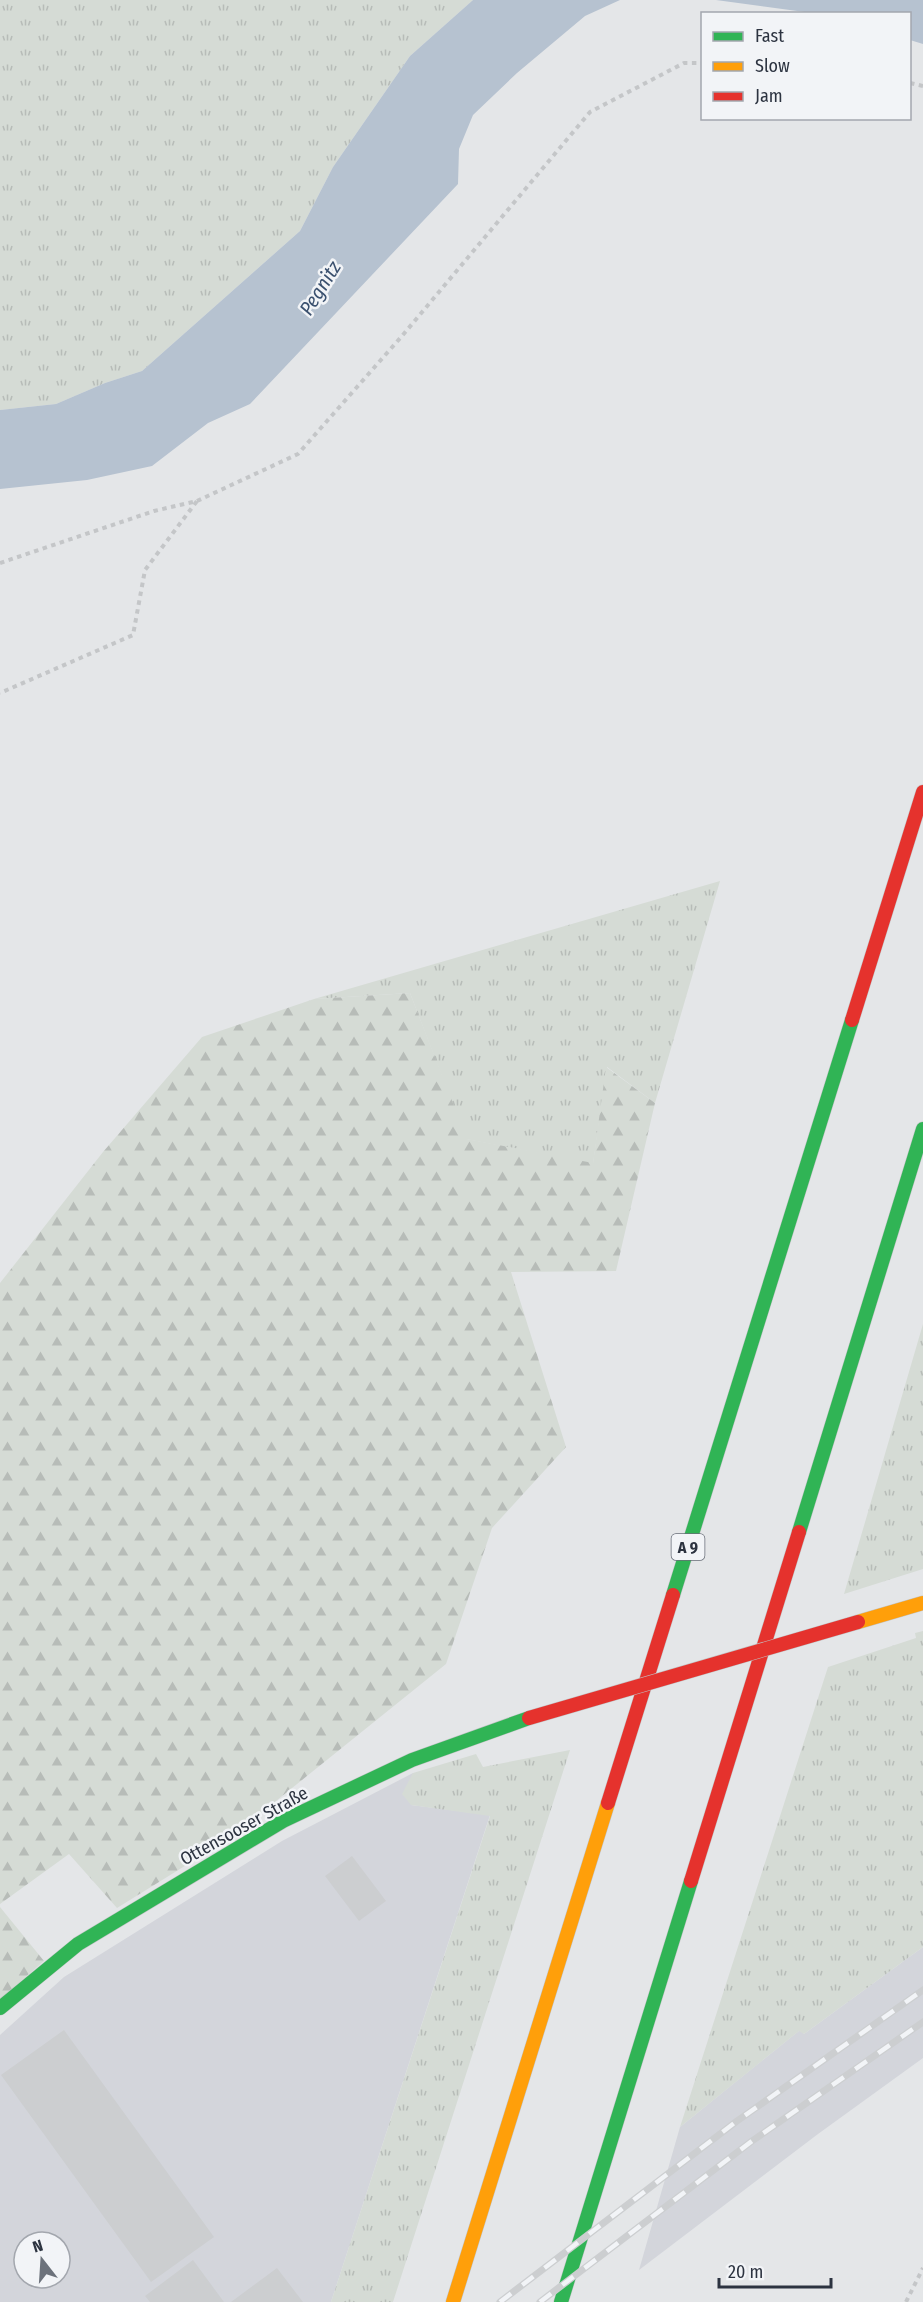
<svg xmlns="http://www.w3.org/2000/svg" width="923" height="2302" font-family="'Fira Sans Condensed',sans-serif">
	<defs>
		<pattern id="grass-tufts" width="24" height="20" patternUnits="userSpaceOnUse" patternTransform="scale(1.5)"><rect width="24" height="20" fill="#d5dbd5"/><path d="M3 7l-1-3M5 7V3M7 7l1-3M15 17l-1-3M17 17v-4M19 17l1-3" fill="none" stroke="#b7bcb8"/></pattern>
		<pattern id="forest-firs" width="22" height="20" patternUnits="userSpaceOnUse" patternTransform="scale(1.5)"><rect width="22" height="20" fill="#d5dbd5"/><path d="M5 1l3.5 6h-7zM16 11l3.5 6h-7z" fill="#b7bcb8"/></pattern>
	</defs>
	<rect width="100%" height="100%" fill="#e4e6e8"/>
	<path fill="#d3d5db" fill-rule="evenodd" d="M413,1773L411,1805L490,1815L331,2302H0V2035L64,1977L282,1841ZM24,2242H60V2278H24Z
		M923,1947V2058L818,2134L639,2270L680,2127L800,2030L804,2034Z"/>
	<path fill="url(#grass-tufts)" d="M0,0H473L410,56L333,167L300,231L142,371L105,383L56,404L0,410Z
		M720,881L655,1103L607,1067L593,1164L466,1139L410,993L314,999Z
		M923,1324V1569L844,1594Z
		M923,1631V1947L804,2034L799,2031L680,2127L828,1667L916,1638L915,1633Z
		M570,1750L393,2302H331L490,1816L411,1805L402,1794L413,1773L476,1754L483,1767Z"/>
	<path fill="url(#forest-firs)" d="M410,993L467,1139L593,1163L606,1067L655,1103L616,1271L511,1272L566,1447L492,1528L446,1664L230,1838L117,1908L69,1854L0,1904V1283L103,1152L202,1037L314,999Z
		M0,1907L44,1961L0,1999Z"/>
	<path fill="#b6c2d0" d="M473,0H620L585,16L517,73L473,115L459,149L458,184L250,404L208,423L152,466L87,480L0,489V410L56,404L105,383L142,371L300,231L333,167L410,56Z
		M716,0H923V44L910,40V14L812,13Z"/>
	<path fill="#ccced0" d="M352,1856L386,1901L359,1921L325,1876Z
		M64,2030L214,2237L151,2282L1,2075Z
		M193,2260L224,2302H150L145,2296Z
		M277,2268L303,2302H231Z"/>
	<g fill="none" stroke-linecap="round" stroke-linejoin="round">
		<defs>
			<path id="fast" d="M799,1532L923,1129
				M673,1595L852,1020
				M0,2008L78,1944L283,1821L412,1760L529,1718
				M561,2302L691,1881"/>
			<path id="slow" d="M858,1622L923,1603
				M453,2302L608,1803"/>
			<path id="jam" d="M852,1020L923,792
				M608,1803L673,1595
				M691,1881L799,1532"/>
		</defs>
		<use href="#fast" stroke="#c2c4c6" stroke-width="15"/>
		<use href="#slow" stroke="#c2c4c6" stroke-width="15"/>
		<use href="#jam" stroke="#c2c4c6" stroke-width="15"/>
		<path stroke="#c4c6c8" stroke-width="4" stroke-dasharray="4.5 4.5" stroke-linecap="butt" d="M910,83L923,86
			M197,501L298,454L402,336L590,112L684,63H702
			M0,563L154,511L197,501L145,570L133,635L0,693
			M906,2302L923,2268"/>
		<use href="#fast" stroke="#30b455" stroke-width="14"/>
		<use href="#slow" stroke="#ff9f0a" stroke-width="14"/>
		<use href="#jam" stroke="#e5322d" stroke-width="14"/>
		<defs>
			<path id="rail" d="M500,2302L737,2121L923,1990
				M540,2302L752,2141L923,2022"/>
		</defs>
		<use href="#rail" stroke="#ccced0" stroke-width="7"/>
		<use href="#rail" stroke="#f2f4f7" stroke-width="4.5" stroke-dasharray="14" stroke-linecap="butt"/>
		<defs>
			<path id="jam-bridge" d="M529,1718L858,1622"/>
		</defs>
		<use href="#jam-bridge" stroke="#c2c4c6" stroke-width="15" stroke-linecap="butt"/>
		<use href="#jam-bridge" stroke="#e5322d" stroke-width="14"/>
	</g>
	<g text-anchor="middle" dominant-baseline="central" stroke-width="5" stroke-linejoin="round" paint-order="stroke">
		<rect fill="#f2f4f7" stroke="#676d77" stroke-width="1.5" x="671.5" y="1534" width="33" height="26" rx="4.5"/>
		<g font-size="16" font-weight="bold" fill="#2c3340">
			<text x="688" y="1547">A 9</text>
		</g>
		<g font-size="18" fill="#2c3340" stroke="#f2f4f7">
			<text transform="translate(244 1826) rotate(-29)">Ottensooser Straße</text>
		</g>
		<g font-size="20" font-style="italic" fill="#3b516f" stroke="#f2f4f7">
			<text transform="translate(320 288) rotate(-58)">Pegnitz</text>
		</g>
	</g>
	<rect x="701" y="12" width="210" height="108" fill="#f2f4f7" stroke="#a3a7ae" stroke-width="1.5"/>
	<rect x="713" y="32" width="30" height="9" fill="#30b455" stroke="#a3a7ae" stroke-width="1.5"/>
	<text x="755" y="42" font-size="18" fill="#2c3340">Fast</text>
	<rect x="713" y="62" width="30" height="9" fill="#ff9f0a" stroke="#a3a7ae" stroke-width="1.5"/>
	<text x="755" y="72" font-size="18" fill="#2c3340">Slow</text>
	<rect x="713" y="92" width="30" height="9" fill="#e5322d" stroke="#a3a7ae" stroke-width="1.5"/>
	<text x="755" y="102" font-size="18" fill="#2c3340">Jam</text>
	<g transform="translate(42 2260) rotate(343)"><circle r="28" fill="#f2f4f7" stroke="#a3a7ae" stroke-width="1.5"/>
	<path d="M0-4.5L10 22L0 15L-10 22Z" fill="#6c727b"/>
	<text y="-9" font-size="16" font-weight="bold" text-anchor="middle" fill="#2c3340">N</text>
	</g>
	<path d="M719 2278v9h112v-9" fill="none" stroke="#2c3340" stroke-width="3"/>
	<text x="728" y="2278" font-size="18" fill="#2c3340" stroke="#f2f4f7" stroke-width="4.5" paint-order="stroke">20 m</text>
</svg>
